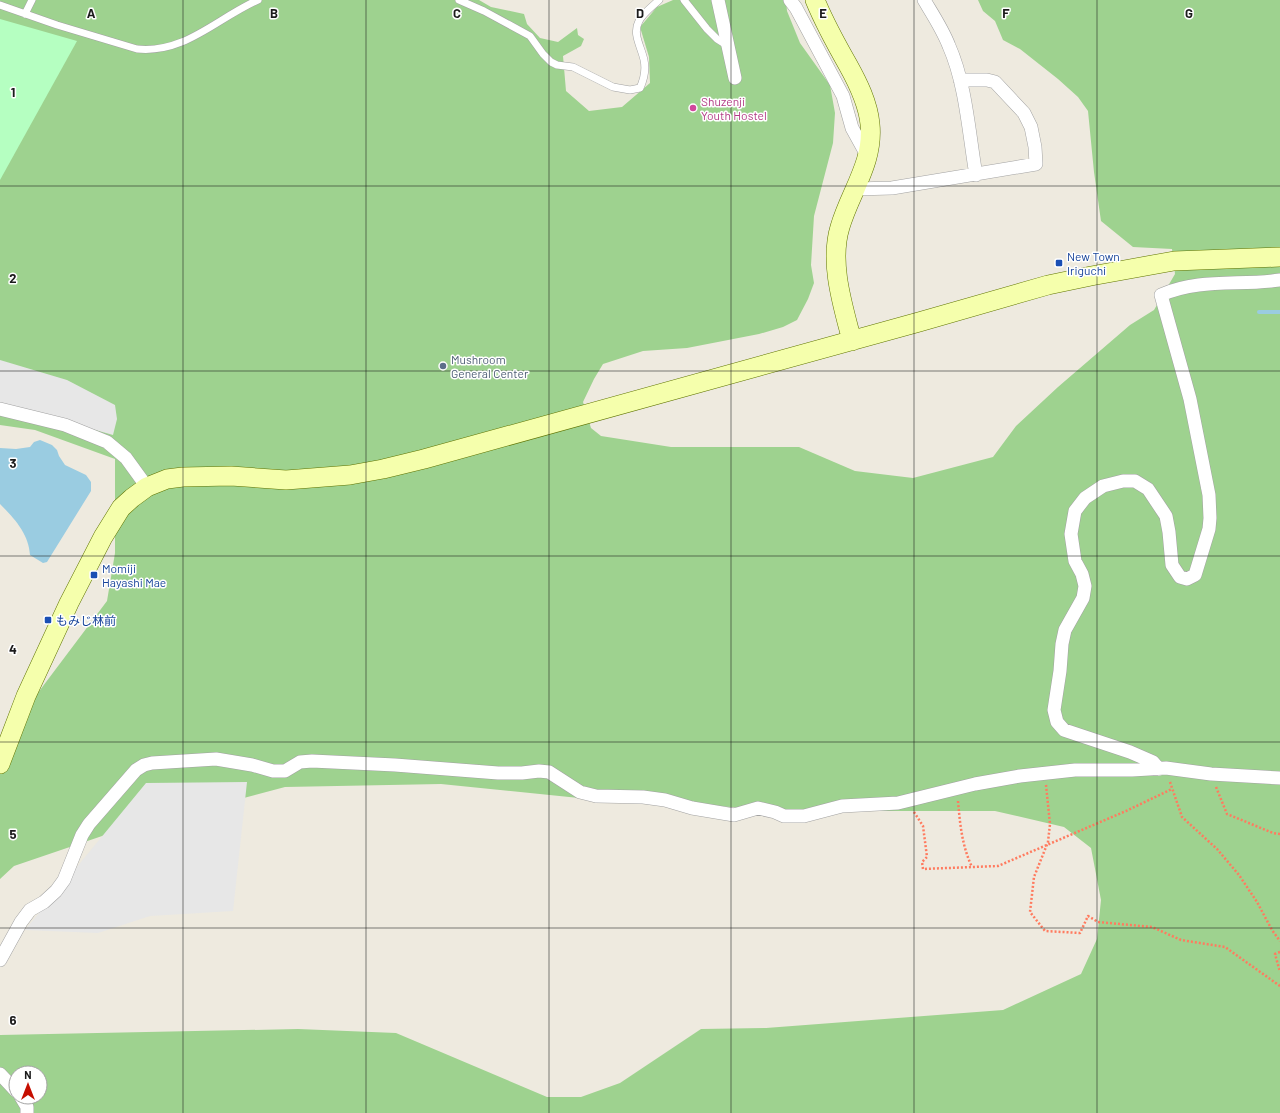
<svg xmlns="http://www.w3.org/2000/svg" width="1280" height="1113" font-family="Barlow,'Noto Sans JP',sans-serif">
	<rect width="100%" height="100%" fill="#eeeadf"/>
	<path fill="#9ed28f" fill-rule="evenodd" d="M0,0H479L491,7L524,14L527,24L540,38L558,42L577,28L578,35L584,39L581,46L563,56L566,91L589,111L622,107L650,83L649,57L640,27L657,7L673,0H786L787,11L800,43L830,85L835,113L833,143L814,216L811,265L814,283L808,299L797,320L783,327L759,334L687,348L643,351L603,364L594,379L583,402L591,428L601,436L671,447H799L855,471L913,478L993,457L1016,426L1058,387L1130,325L1154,310L1175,274L1172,249L1133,247L1101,221L1094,172L1088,111L1078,97L1058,79L1020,49L1003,40L995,21L983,11L978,0H1280V1113H0V1035L298,1029L396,1033L547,1097H581L620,1083L701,1029L766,1028L1003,1010L1081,974L1097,939L1101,900L1091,848L1064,827L995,811H800L579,798L441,784L285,787L108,834L14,866L0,879V753L31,702L107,601L115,553V459L35,430L0,425ZM16,1073H40V1097H16Z"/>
	<path fill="#b5ffc1" d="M0,19L77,41L0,180Z"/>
	<path fill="#e7e7e7" d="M0,360L67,380L115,405L117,419L113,435L0,403Z
		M247,782L233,911L150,916L98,933L25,930L146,783Z"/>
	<path fill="#9acce1" d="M40,440L52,445L57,450L59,456L65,465L86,475L91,482V491L47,562L43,563L30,555C29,534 14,518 0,504V448L16,449L30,447L34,442Z"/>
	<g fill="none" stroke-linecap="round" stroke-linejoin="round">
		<path stroke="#9acce1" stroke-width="4" d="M1259,312H1280"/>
		<defs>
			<path id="lane" d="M459,0L484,11L530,36L543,54L551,62L557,65L573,67L613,87L630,90L640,88C644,79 646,69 644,60C641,46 632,34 639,21C643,13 653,6 659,0
				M684,0L707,29L717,39L728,46
				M0,5L57,25L137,49C185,54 217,18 258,0
				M25,14L32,0"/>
			<path id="street" d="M718,0L735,78
				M790,0L796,8L843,96L852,128L868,157
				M924,0C933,15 943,30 949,46C966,84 969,135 976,175
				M856,189L892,188L1036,164L1035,147L1031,127L1024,113L995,82L987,80H960
				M0,409L65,425L107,442L126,458L147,487
				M1159,769L1153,762L1130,752L1064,730L1057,722L1054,710L1060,671L1062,644L1065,630L1083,598L1085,586L1082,574L1075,561L1071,534L1075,511L1085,498L1103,486L1123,481H1135L1148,489L1166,516L1169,532L1172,565L1180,577L1187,579L1195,575L1209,529L1210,518L1209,495L1190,399L1161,295C1200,278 1239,286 1280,280
				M0,960L21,922L30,910L44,902L56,891L64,880L82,835L89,824L136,770L144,765L152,763L216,759L252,765L273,771H285L300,762L312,761L395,765L498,773H522L539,771L549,772L580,792L596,796L643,797L665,800L692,808L734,815L758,808L775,812L784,816H804L842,806L898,803L975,784L1020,776L1075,770H1132L1166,768L1211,774L1280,778
				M0,1074L16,1091
				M21,1097L27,1107V1113"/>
			<path id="secondary" d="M815,0C824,22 836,44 848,65C858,83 868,103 870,124C874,163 850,192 840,227C829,263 843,306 852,341
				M0,764L26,696L69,603L103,537L121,508L132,498L147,487L167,479L183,477L231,476L286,480L350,475L383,469L424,459L919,322L1048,285L1091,276L1174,261L1280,257"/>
		</defs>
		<use href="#lane" stroke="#a2a2a2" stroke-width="8"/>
		<use href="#street" stroke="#a2a2a2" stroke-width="14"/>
		<use href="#secondary" stroke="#5f7400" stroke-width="20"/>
		<path stroke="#ff7b5f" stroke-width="2.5" stroke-dasharray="2 2" stroke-linecap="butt" d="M1170,782L1182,817L1217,849L1239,875L1257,902L1272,930L1280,941
			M1046,785L1050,824L1048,842L1034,877L1030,912L1045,931L1080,933L1088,916L1098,922L1152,927L1181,940L1225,947L1280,986
			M1216,787L1227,814L1273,833L1280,834
			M958,801C960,824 962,846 972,867
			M914,812L923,826L927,857L922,862L923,869L998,866L1126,811L1172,789
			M1280,952L1275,954L1280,972"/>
		<use href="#lane" stroke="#fff" stroke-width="7"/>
		<use href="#street" stroke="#fff" stroke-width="13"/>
		<use href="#secondary" stroke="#f5ffac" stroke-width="19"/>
	</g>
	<path fill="none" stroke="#1b1b1b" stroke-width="1" stroke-opacity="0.55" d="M183,0V1113M366,0V1113M549,0V1113M731,0V1113M914,0V1113M1097,0V1113M0,186H1280M0,371H1280M0,556H1280M0,742H1280M0,928H1280"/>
	<circle fill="#d1479c" stroke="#fff" stroke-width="1.5" cx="693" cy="108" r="4"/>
	<g fill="#1a4fb4" stroke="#fff" stroke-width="1.5">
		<rect x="1055" y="259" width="8" height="8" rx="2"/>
		<rect x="90" y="571" width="8" height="8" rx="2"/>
		<rect x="44" y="616" width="8" height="8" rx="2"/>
	</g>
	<circle fill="#5c6f8a" stroke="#fff" stroke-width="1.5" cx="443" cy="366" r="4"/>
	<g text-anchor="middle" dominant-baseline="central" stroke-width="3" stroke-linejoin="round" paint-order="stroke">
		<g font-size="12" fill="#b23c85" stroke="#fff" text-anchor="start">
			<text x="701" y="101">Shuzenji<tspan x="701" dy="14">Youth Hostel</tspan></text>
		</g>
		<g font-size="12" fill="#164399" stroke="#fff" text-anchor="start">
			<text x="1067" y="256">New Town<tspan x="1067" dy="14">Iriguchi</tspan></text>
			<text x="102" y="568">Momiji<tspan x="102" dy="14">Hayashi Mae</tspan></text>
			<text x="56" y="620">もみじ林前</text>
		</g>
		<g font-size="12" fill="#4e5e75" stroke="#fff" text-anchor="start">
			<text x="451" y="359">Mushroom<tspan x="451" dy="14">General Center</tspan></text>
		</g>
	</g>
	<g font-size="13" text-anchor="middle" font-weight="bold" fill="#1b1b1b" stroke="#fff" stroke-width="3" stroke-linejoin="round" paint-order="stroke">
		<text x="91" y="18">A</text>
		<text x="274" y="18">B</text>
		<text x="457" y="18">C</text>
		<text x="640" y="18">D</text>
		<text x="823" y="18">E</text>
		<text x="1006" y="18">F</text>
		<text x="1189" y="18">G</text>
		<text x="13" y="97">1</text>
		<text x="13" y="283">2</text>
		<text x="13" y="468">3</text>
		<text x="13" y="654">4</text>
		<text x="13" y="839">5</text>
		<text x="13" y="1025">6</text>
	</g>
	<g transform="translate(28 1085)"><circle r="19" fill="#ffffff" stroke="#a4a4a4"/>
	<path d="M0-3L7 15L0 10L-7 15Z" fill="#c60e00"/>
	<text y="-6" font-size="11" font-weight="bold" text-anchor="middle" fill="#1b1b1b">N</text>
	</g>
</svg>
